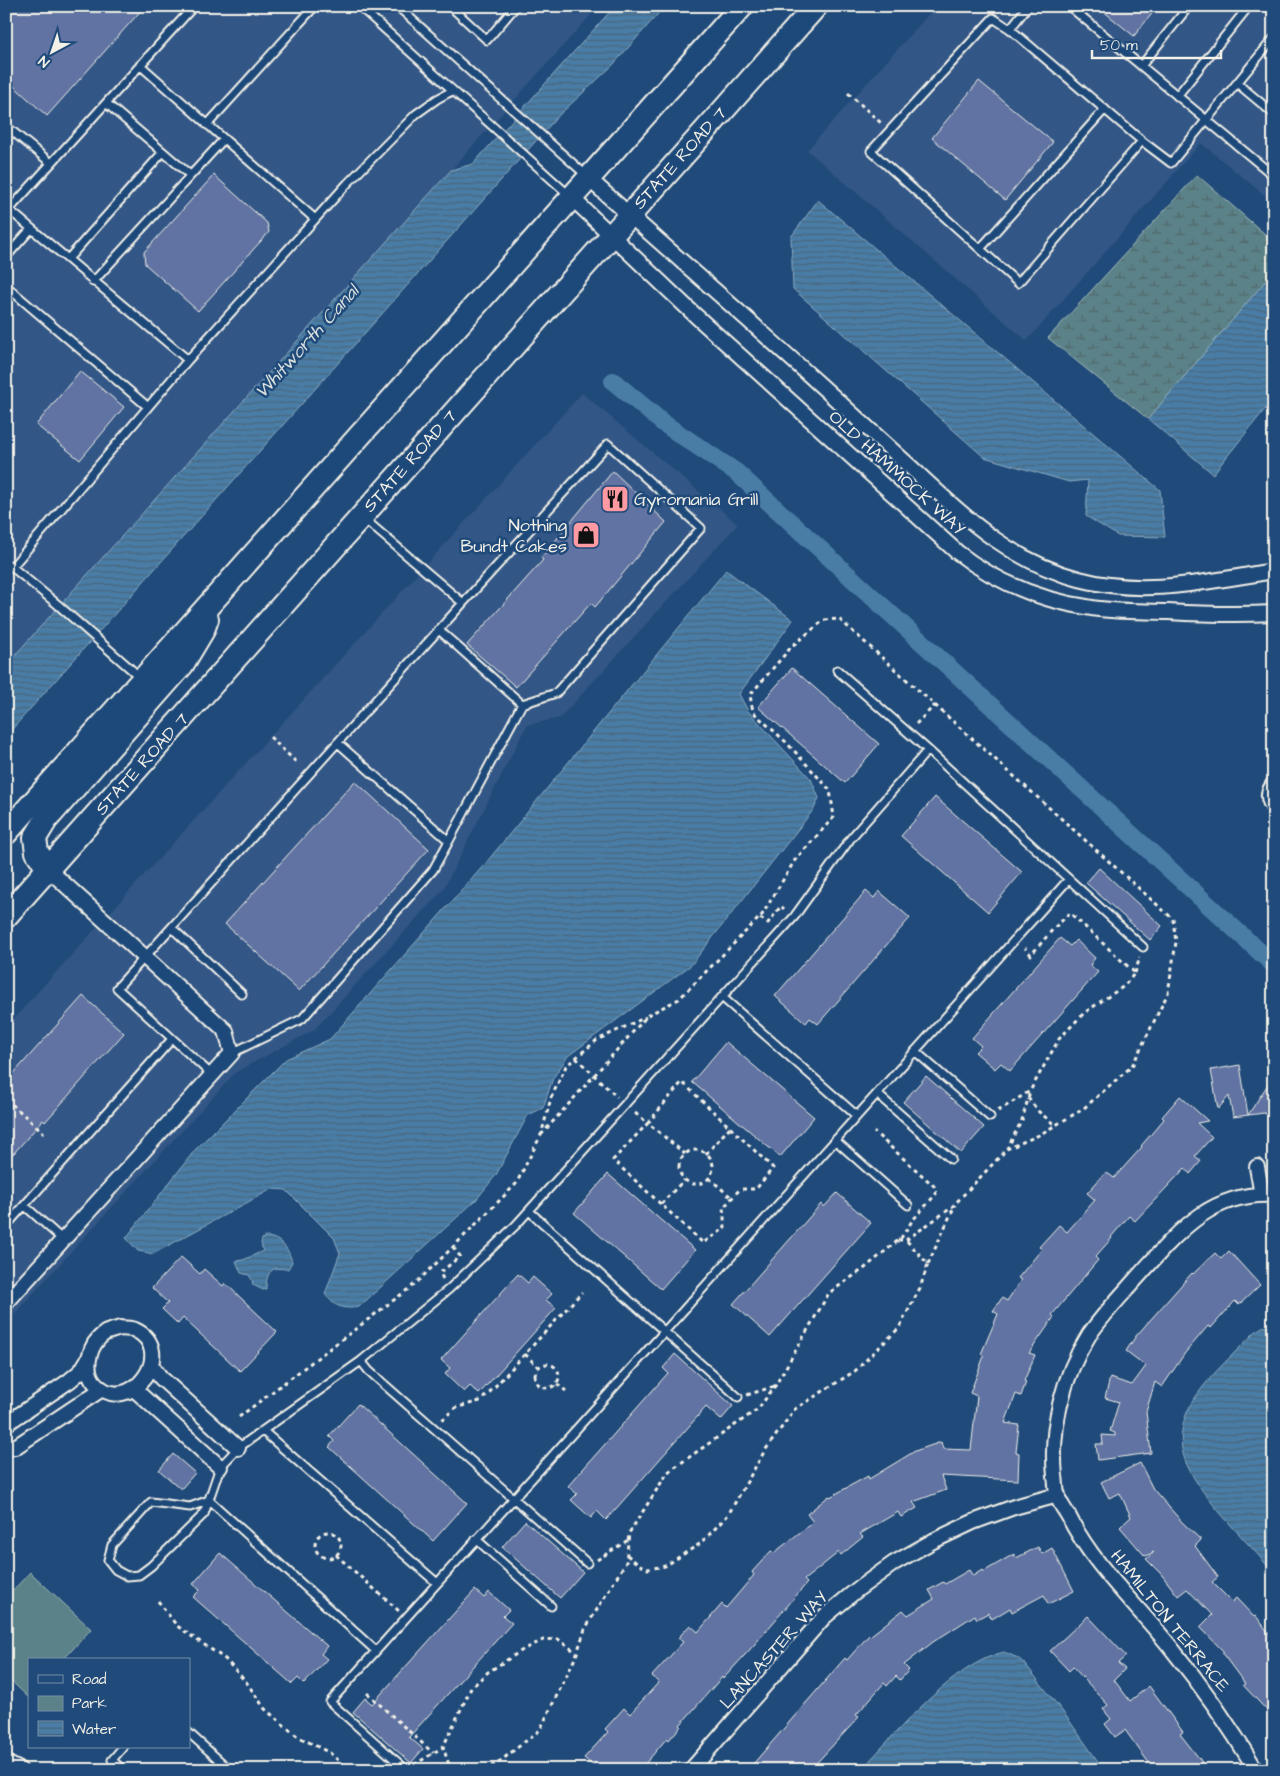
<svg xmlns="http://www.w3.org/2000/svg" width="1280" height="1776" font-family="'Architects Daughter',sans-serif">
	<defs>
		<pattern id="wetland-marsh" width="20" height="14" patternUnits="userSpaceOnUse" patternTransform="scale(1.25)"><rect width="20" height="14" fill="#5a8288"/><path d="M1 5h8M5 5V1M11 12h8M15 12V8" fill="none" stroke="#52686a"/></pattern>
		<pattern id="water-rules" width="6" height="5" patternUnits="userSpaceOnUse" patternTransform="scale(1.25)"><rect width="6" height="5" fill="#497da6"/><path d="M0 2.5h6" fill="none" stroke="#49657b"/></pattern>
	</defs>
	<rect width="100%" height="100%" fill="#1f4a7a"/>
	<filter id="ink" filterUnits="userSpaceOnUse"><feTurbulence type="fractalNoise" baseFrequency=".02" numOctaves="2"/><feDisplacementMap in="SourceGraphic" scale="10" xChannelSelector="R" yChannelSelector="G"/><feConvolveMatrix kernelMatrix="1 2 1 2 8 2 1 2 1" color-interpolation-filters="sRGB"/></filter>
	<g filter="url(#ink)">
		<path fill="#325686" d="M6,6H599L6,664Z
			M936,6H1274V203L1201,143L1027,341L807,150Z
			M582,393L738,524L560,718L527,725L443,890L314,1030L236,1072L6,1323V1027Z"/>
		<path fill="#5a8288" stroke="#a7bab8" d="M30,1572L91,1629L63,1660H29V1698L6,1676V1598Z"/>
		<path fill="url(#wetland-marsh)" stroke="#a7bab8" d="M1197,175L1274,242V271L1148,419L1048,338Z"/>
		<path fill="url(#water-rules)" stroke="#8dabc0" d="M615,6H665L612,66L559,115L6,736V665L451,170L473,164Z
			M818,200L1160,490L1165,537L1118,536L1086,516L1088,480L1069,482L984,457L793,289L791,237Z
			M1274,271V398L1213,474L1148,419Z
			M726,570L793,620L739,694L748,711L811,779L819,798L814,809L691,965L568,1056L553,1078L543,1108L528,1115L496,1175L476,1200L359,1307C344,1310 334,1307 325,1294L340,1253L334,1238L286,1190L272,1189L153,1254L138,1251L126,1238L195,1150L286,1059L330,1039L485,864Z
			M265,1237C279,1237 289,1248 292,1262L288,1269C284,1269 278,1268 274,1269C267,1272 266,1283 266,1289L263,1290L253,1285L252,1280L249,1275L241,1273L236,1261L243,1260L263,1251L261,1243L262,1239Z
			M1274,1326V1574C1249,1541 1188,1488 1182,1449C1179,1430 1186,1409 1197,1395C1213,1372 1235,1353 1254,1333L1262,1327Z
			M1004,1652L1018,1658L1026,1665L1066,1716L1104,1770H861C896,1733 954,1663 1004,1652Z"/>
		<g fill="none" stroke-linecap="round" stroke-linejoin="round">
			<path stroke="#497da6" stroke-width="18" d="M613,381L663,423L736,472L1274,965"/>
		</g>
		<path fill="#6073a2" stroke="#f4f1e8" d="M6,6H145L47,116L6,79Z
			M1097,6H1158L1134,36Z
			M979,81L1053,142L1005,200L932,138Z
			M214,175L267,223L269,232L198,311L145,264L144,252Z
			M80,371L124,407L80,460L36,425Z
			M613,471L666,522L595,607L591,603L516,687L467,645L543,560L541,558Z
			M792,668L879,744L845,783L758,707Z
			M355,781L429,849L299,991L225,924Z
			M935,797L1022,872L988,912L901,836Z
			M1099,868L1162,926L1150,940L1086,883Z
			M866,891L874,898L879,891L910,918L818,1024L810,1018L806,1023L775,996Z
			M1060,938L1070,946L1076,940L1095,958L1090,965L1098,972L1010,1071L1001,1063L995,1069L975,1052L981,1046L972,1038Z
			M83,996L124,1033L45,1122L43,1120L6,1162V1082Z
			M726,1042L814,1117L780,1157L692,1082Z
			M1240,1065L1248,1115L1274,1075V1108L1269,1116L1264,1113L1233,1117L1229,1096L1218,1109L1211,1070Z
			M926,1076L984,1127L961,1153L903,1102Z
			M1180,1096L1208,1121L1197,1123L1212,1137L1195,1156L1201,1161L1190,1174L1185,1168L1135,1221L1129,1216L1111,1237L1112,1238L1095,1257L1098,1260L1052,1315L1054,1317L1029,1353L1035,1355L1024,1381L1026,1382L1021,1396L1016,1394L1005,1423L1019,1425L1016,1452L1019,1453L1018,1480L941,1476L946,1490L913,1502L917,1508L901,1517L898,1512L860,1534L863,1537L841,1555L839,1552L804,1580L807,1583L754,1645L723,1679L722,1677L680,1725L681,1726L669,1740L667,1738L640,1770H598L584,1758L608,1732L605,1729L624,1708L630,1714L659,1682L652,1676L683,1642L678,1638L690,1625L698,1632L722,1604L726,1608L754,1575L752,1572L771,1551L774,1553L813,1522L807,1514L829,1496L830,1497L868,1476L869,1479L915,1451L941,1442L943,1449L971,1450L977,1396L970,1393L984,1356L981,1354L998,1314L993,1311L1002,1298L1007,1301L1021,1280L1018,1278L1042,1249L1039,1247L1059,1225L1067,1232L1095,1200L1087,1193L1106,1172L1114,1178L1142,1147L1141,1146L1164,1119L1162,1117Z
			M608,1174L695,1250L661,1289L574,1213Z
			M837,1193L871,1223L770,1337L733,1304L821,1204L824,1207Z
			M1229,1251L1260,1285L1239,1305L1235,1301L1211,1328L1208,1326L1185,1353L1162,1387L1155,1382L1146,1412L1151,1453L1098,1460L1096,1444H1103L1102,1435L1115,1436V1433L1110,1431L1119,1402L1105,1398L1110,1378L1132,1385L1146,1366L1126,1351L1136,1336L1192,1273L1193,1274L1215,1253L1221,1259Z
			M181,1257L200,1274L204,1269L223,1286L225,1283L277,1332L240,1371L183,1318L178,1324L162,1309L168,1303L152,1288Z
			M518,1274L528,1283L533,1277L552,1294L546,1300L556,1308L479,1394L470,1386L464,1392L445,1374L450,1368L441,1360Z
			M675,1354L733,1406L721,1420L706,1407L606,1520L597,1511L591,1518L571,1500L577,1494L568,1486L668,1373L663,1368Z
			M358,1404L467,1503L433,1541L329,1447L334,1441L329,1436Z
			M173,1454L195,1473L181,1489L159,1470Z
			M1140,1463L1153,1489L1182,1522L1201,1540L1195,1546L1218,1577L1212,1582L1232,1602L1236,1598L1254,1617L1256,1616L1274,1640L1267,1645L1274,1652V1718L1243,1685L1245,1684L1222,1653L1224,1652L1200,1627L1212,1615L1187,1589L1178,1596L1161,1574L1146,1559L1154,1552L1145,1556L1120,1527L1131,1517L1120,1493L1109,1498L1101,1482Z
			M525,1521L583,1572L560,1598L502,1547Z
			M1038,1547L1042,1554L1052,1548L1074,1591L1048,1604L1044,1595L1012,1612L1010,1608L992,1619L988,1613L977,1619L975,1615L933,1642L904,1665L909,1670L900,1680L896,1676L887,1686L884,1683L856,1715L859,1717L810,1770H759L753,1764L845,1658L847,1660L869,1635L870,1636L903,1610L908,1615L934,1599L929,1590L943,1582L945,1584L969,1570L973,1576L982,1570L983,1572L1014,1554L1016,1558Z
			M220,1553L327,1646L321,1654L327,1659L304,1684L298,1678L292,1684L193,1597L200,1590L193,1584Z
			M475,1590L484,1598L489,1592L509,1610L503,1616L512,1623L409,1737L423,1749L411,1763L353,1712L365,1698L372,1704Z
			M1088,1616L1126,1656L1118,1663L1125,1669L1114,1680L1130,1701L1149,1686L1183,1732L1180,1734L1202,1762L1192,1770H1154L1125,1730L1115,1737L1105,1724L1111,1719L1103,1709L1108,1705L1073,1667L1069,1671L1050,1651Z"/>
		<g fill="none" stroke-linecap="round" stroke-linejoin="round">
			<defs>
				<path id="lane" d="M359,6L569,195
					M397,6L587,176
					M450,6L487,40L516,6
					M1069,6L1274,176
					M1010,29L1028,6
					M140,65L315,219
					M1141,66L1189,6
					M1237,83L1274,114
					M1177,96L1249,6
					M106,103L190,175
					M207,125L315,6
					M6,126L51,163
					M1142,141L1018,283L871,151L993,18L1010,29L1142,141L1171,163L1274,38
					M7,208L188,360
					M9,210L194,6
					M980,249L1105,109
					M6,257L31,229
					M68,259L163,152
					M93,282L224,139
					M6,286L148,407
					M6,564L12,567L57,604L141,678
					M12,567L188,360L347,184L416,114L437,99L452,91
					M439,630L522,704
					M837,670L928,750L1143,947
					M338,743L449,841L522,704L556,693L701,528L608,444L463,603
					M1274,778C1263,790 1262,801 1274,813
					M172,928L242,994
					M722,997L857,1116
					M915,1051L990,1117
					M232,1053L302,1019L433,870L449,841
					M212,1075L117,988L463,603L363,518
					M877,1094L951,1159
					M835,1140L908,1205
					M25,1206L63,1240
					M529,1211L738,1397
					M6,1226L172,1039
					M361,1361L369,1371L587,1563
					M263,1431L437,1583
					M209,1500L190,1507L151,1502L112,1545L108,1560L116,1570L127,1576L139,1575L151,1566L204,1514L220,1467L238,1448L361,1361L449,1289L516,1225L794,917L851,838L928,750
					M209,1500L376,1651
					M476,1539L551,1606
					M189,1733L230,1770
					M123,1747L112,1760L123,1770
					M402,1766L330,1702L664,1332L1069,879"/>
				<path id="street" d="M588,178C664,246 741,313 817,382C850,412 883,442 916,472C967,519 1010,561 1079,579C1145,597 1208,581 1274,571
					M571,197L696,316L957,552C997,583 1042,601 1092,608C1117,612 1143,611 1168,612C1203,614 1238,615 1274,613
					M1257,1167L1262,1195
					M6,1303L232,1053L226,1031L48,869
					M120,1328C124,1329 131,1328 135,1330C179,1350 129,1420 95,1383C82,1368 90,1343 105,1333C109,1331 115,1330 120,1328Z
					M151,1365L161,1378L238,1448
					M134,1389L220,1467
					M6,1424L69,1381L81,1371L89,1358
					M6,1448L15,1447L102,1389
					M6,1763L20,1770
					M691,1770L824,1617L858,1589L894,1563L933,1541L973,1522L1014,1507L1058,1495
					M1256,1770C1231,1728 1203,1687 1172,1649C1137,1605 1093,1566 1068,1515C1064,1509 1059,1502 1057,1495C1056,1489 1056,1482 1055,1476C1050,1428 1063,1376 1089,1335C1101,1317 1121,1296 1135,1280C1175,1236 1208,1191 1274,1195"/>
				<path id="primary" d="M6,833L742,6
					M48,869L37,852L35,838L46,820L182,665L203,630L207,619
					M6,916L816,6"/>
			</defs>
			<use href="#lane" stroke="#f4f1e8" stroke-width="11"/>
			<use href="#street" stroke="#f4f1e8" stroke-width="18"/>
			<use href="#primary" stroke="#f4f1e8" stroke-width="26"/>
			<path stroke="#f4f1e8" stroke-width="3" stroke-dasharray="4 4" stroke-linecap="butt" d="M848,93L881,123
				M916,724L935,705
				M270,737L297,763
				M760,918L768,923L781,906L784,909
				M1135,973L1140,957
				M576,1058L617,1097
				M1028,1098L1039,1112L1055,1125
				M6,1099L44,1133
				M998,1111L1030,1091L1059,1039L1084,1013L1124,986L1135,973L1070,913L1054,928L1031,955L1025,948
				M635,1113L648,1123L613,1160L703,1243L725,1228L723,1208L740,1189H756L773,1168L682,1082L648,1123L685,1154
				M541,1135L648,1015L679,999L762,915L795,860L834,817L830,790L786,742L753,712L750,695L792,646L824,620L839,619L1173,919L1176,942L1168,993L1132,1066L1083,1109L1039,1135L1007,1149
				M679 1167a17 17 0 1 1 34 0a17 17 0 1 1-34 0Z
				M706,1154L730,1127
				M709,1178L732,1198
				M661,1204L684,1180
				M898,1240H906L951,1208L1007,1149L1022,1120L1030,1092
				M928,1264L955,1205
				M443,1279L440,1273L460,1256L453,1247
				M525,1354L538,1367
				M535 1376a12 12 0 1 1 24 0a12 12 0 1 1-24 0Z
				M557,1384L566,1391
				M747,1395L775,1386
				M239,1417L415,1284L453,1247L516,1184L541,1135L551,1098L566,1066L597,1040L646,1017
				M442,1420L455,1408L480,1401L489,1393L582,1292
				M315 1545a13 13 0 1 1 26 0a13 13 0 1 1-26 0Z
				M336,1555L399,1611
				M627,1555L638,1564L648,1569L665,1566L701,1543L728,1515L764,1452L795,1409L855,1371L899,1328L920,1288L928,1264L906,1240
				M597,1560L628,1540
				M158,1601L177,1626L225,1659L247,1683L265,1709L297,1736L330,1753L349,1770
				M367,1693L433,1753
				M414,1765L443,1747
				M454,1770L449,1765L443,1747L471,1688L488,1672L521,1651L543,1640L558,1639L577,1653
				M484,1770L499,1762L540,1730L576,1656L585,1629L626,1562L629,1533L668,1472L758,1409L775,1386L829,1293L865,1268L901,1238L912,1221L936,1194L934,1186L874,1132"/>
			<use href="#lane" stroke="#1f4a7a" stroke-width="7"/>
			<use href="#street" stroke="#1f4a7a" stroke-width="14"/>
			<use href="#primary" stroke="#1f4a7a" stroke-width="22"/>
		</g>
	</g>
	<defs>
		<symbol id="restaurant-square" viewBox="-11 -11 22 22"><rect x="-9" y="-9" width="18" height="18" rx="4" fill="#ff9aa2" stroke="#1f4a7a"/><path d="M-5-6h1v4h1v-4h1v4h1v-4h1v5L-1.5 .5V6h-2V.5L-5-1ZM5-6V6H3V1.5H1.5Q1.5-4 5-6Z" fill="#111"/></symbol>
		<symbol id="shop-square" viewBox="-11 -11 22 22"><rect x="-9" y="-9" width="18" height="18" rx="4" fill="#ff9aa2" stroke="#1f4a7a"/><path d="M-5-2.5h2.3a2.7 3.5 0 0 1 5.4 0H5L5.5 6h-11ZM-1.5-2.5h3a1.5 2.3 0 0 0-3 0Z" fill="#111"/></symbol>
	</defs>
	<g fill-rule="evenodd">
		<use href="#restaurant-square" x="599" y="483" width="32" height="32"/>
		<use href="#shop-square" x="570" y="519" width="32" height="32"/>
	</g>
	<g text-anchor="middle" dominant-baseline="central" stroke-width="5" stroke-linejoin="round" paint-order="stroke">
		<g font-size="18" fill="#f4f1e8" stroke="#1f4a7a">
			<text transform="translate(680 158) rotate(-48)">STATE ROAD 7</text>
			<text transform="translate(410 461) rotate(-48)">STATE ROAD 7</text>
			<text transform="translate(897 473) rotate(42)">OLD HAMMOCK WAY</text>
			<text transform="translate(142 764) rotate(-48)">STATE ROAD 7</text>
			<text transform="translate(1170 1621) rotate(51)">HAMILTON TERRACE</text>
			<text transform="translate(774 1650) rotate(-48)">LANCASTER WAY</text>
		</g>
		<g font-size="18" fill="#f4f1e8" stroke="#1f4a7a" text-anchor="start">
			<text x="634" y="499">Gyromania Grill</text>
			<text x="567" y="525" text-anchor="end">Nothing<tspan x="567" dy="21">Bundt Cakes</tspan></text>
		</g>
		<g font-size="19" font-style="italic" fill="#dae0de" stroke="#1f4a7a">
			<text transform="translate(307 342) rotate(-48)">Whitworth Canal</text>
		</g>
	</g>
	<rect width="1280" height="1776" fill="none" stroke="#1f4a7a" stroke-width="25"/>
	<rect x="12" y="12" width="1255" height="1751" fill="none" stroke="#f4f1e8" stroke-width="2" filter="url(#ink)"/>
	<rect x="28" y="1658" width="162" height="90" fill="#1f4a7a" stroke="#748da6"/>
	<rect x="38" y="1675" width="25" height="8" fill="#1f4a7a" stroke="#748da6"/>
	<text x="72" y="1684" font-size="15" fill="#f4f1e8">Road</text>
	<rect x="38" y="1696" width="25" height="15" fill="#5a8288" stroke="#748da6"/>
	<text x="72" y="1708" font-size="15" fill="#f4f1e8">Park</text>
	<rect x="38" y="1721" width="25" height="15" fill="url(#water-rules)" stroke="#748da6"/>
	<text x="72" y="1734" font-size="15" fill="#f4f1e8">Water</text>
	<g transform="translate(52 52) rotate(220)" stroke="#1f4a7a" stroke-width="4" paint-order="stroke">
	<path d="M0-4L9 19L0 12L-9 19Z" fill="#f4f1e8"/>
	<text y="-8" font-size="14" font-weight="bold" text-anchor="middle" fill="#f4f1e8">N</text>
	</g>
	<path d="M1092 50v8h129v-8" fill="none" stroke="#f4f1e8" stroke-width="2.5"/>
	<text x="1100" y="50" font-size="15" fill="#f4f1e8" stroke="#1f4a7a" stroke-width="4" paint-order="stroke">50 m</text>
</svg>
